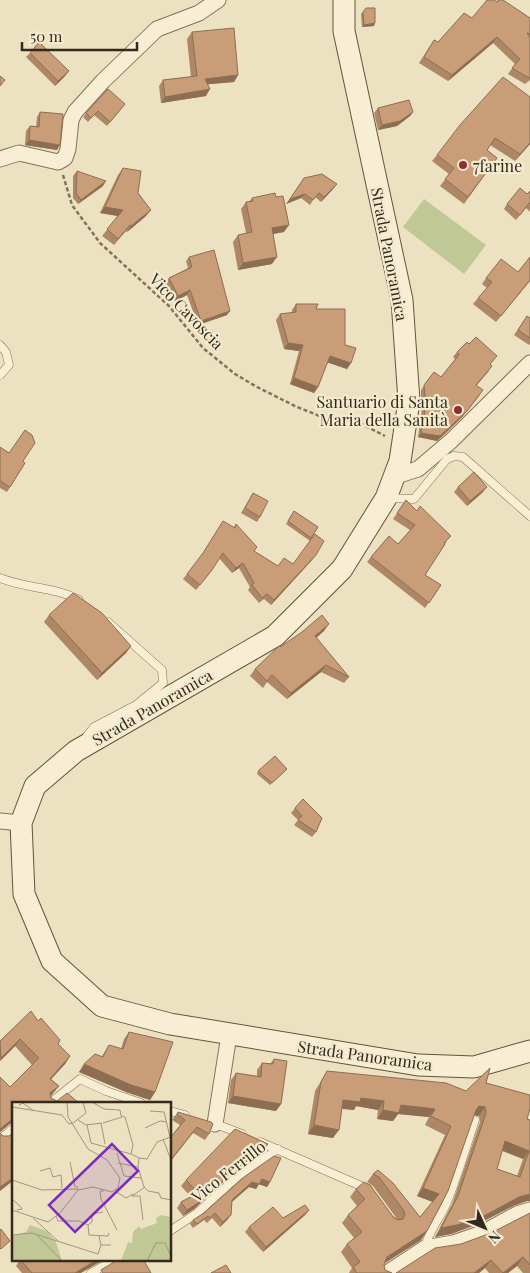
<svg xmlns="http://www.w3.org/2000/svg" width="530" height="1273" font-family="'Playfair Display',serif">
	<rect width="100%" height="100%" fill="#ece1c0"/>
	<path fill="#c0c995" d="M424,199L486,245L464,274L403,227Z"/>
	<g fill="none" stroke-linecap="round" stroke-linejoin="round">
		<defs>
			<path id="service" d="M0,345L6,352L9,365L0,375
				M388,498L414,499L447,459L454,456L463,457L530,516
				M0,578C26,589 53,586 79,600
				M87,736L94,727L136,705L163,683L162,670L108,622
				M50,1103L80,1079L106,1091L141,1103
				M170,1111L185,1115
				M213,1123L242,1134
				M0,1139L14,1128
				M260,1142L368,1189
				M170,1231L197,1213L237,1177L278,1149
				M425,1248C426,1236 442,1215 447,1202C458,1175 466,1147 475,1120
				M91,1273L116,1259"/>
			<path id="minor" d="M0,159L19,153L58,162L65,158L68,149L71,120L75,112L103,81L157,29L199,13L218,0
				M393,477L418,469L451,441L530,363
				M0,821L21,823
				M215,1124L229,1035
				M387,1273L425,1248L453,1243L482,1233L517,1214L530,1210"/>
			<path id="secondary" d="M344,0V31L402,300L409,401L400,461L386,498L342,569L275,636L76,751L35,786L21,823L24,894L52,961L102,1006L170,1024L418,1065L474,1067L530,1051"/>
		</defs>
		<use href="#service" stroke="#847259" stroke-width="9"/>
		<use href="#minor" stroke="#847259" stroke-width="17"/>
		<use href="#secondary" stroke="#65533c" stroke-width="23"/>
		<path stroke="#847259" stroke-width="2.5" stroke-dasharray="4 2.5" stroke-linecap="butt" d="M63,175L72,205L100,243L169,306L203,348L235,374L257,387L297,407L325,418L356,421L385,436"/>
		<use href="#service" stroke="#f7eed3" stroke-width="8"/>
		<use href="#minor" stroke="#f7eed3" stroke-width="15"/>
		<use href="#secondary" stroke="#f7eed3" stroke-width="21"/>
	</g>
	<path fill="#ad8766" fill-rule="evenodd" d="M363,12L374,26L362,27L361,14Z
		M472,18H530V80L525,84L508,74L515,64L493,43L448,81L419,63L430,46L438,42Z
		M192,32L238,75L234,82L208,84L206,96L161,103L159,86L163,80L191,77L187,39Z
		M30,53L69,71L65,76L55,86L26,57Z
		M108,89L122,108L107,126L94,115L88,122L83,117Z
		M530,97V144L515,161L490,145L487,150L497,158L464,204L440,186L449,174L432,161L437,155Z
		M378,108L413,112L410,116L397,126L378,130L374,113Z
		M40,112L57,150L25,145L26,131L30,126L36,127L37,117Z
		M123,168L138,193L146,216L127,232L126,231L114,245L102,236L118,216L100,213L118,175Z
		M77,171L103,186L78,204L73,198V176Z
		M304,178L337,184L333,189L321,202L315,197L310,205L301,198L286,204Z
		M530,191V212L526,208L516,220L504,209L507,204L527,194Z
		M252,198L284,232L273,234L272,264L238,270L233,242L238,235L246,233L241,209L246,202H249Z
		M189,257L227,315L198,325L187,295L175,301L166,282L169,278L188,268L186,261Z
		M530,257V281L496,322L473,304L478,298L487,288L482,284L486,278L518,272Z
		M296,304L316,309L345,345L351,363L347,369L327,362L318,387L314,393L290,384L299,351L284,349L276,320L280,314L292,313V310Z
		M527,316L530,318V344L529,345L514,335Z
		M469,344L497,356L490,364L489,371L477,385L463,416L445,434L437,441L418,437L423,401H421V390L434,372L441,377L455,359L453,357L457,352Z
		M0,447L25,463L7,492L0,488Z
		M458,487L483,492L467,506L454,492Z
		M253,493L260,517L257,522L241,513Z
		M406,500L447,541L425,575L441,585L425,608L367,562L371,557L398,544L410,530L393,519Z
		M294,511L318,527L310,541L286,524Z
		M236,524L254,551L278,566L312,560L271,605L264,599L259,603L248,590L250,587L239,568L232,573L219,558L208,575L196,590L183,579L187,574L234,527Z
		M49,615L131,646L126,653L97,680L44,622Z
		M324,631L316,638L349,677L344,683L321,672L287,699L267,682L263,688L250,676L255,669L280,647Z
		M287,769L270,785L257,774L258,771Z
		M303,799L316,832L312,837L294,825L298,820L291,813L295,808Z
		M38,1021L58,1044L70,1056L65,1064L51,1079L59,1086L51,1096V1098L57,1101L14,1103L11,1123L0,1132L10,1087L32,1065L15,1046L0,1061V1041Z
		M129,1032L155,1092L150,1100L126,1092L79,1072L102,1056L109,1045L121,1049L124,1039Z
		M274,1059L281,1104L276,1111L228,1103L231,1080L236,1073L257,1076V1070L262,1063L270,1064Z
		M327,1071L466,1091L486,1083L527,1119L530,1120V1201H527L513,1206L478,1224L451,1234L435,1237L452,1204L480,1122L479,1116L474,1115L427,1231L421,1240L384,1264L385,1270L392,1273H349L352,1268L341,1252L347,1244L354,1238L342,1223L348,1215L357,1206L350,1197L356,1189L397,1219L373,1186L367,1182L373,1174L378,1170L420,1217L433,1202L417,1196L445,1135L425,1125L429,1117L398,1114L393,1121L377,1119L378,1110L356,1106L354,1110L342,1109L333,1138L308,1134L315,1091ZM502,1151L523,1159L517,1176L497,1169Z
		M178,1112L209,1134L205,1140L193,1133L170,1162V1138L180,1125L172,1120Z
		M268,1144L264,1150L233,1173L194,1209L183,1216L177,1208L181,1202L191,1197L181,1186L186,1180Z
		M244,1177L270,1182L267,1187L259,1184L256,1189L249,1187L232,1202L228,1219L220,1227L212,1218L207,1223L204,1220L193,1228L190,1224L193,1220L204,1213Z
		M309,1210L305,1215L263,1252L245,1232L249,1227Z
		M530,1213V1273H523L517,1266L508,1273H489L485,1268L479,1273H396L461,1244L491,1233Z
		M20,1259L81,1273H22L16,1266Z"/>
	<path fill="#8d6e53" d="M375,23L374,26L362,27L364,25Z
		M497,37L493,43L448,81L452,75Z
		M69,71L65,76L55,86L58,81Z
		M238,75L234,82L201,85L205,79Z
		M210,89L206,96L161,103L165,97Z
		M413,112L410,116L397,126L378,130L382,125Z
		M29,140L60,145L57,150L25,145Z
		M530,143V144L515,161L520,154Z
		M106,181L103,186L78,204L81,200Z
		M337,184L333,189L321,202L324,197Z
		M305,194L301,198L286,204L290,199Z
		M105,207L123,210L118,216L100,213Z
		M151,210L146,216L127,232L131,226Z
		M289,225L284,232L267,235L272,228Z
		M277,257L272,264L238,270L243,263Z
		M190,290L187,295L175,301L178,296Z
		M230,311L227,315L198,325L201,321Z
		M288,343L303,345L299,351L284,349Z
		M330,356L351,363L347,369L326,362Z
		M294,378L318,387L314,393L290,384Z
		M480,395L463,416L437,441L418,437L421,433Z
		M425,396L427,397L423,401H421Z
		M487,487L483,492L467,506L470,501Z
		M316,555L312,560L271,605L274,600Z
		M243,563L239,568L232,573L236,568Z
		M329,624L324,631L310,643L315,636Z
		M131,646L126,653L97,680L102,673Z
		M326,665L321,672L287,699L291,693Z
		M20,1039L15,1046L0,1061L1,1058Z
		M70,1056L65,1064L45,1086L50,1079Z
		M84,1064L155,1092L150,1100L126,1092L79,1072Z
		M59,1086L53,1093L45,1101L50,1093Z
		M233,1096L281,1104L276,1111L228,1103Z
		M361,1098L384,1101L378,1110L356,1106L354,1110L337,1108L343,1100Z
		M401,1105L435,1109L429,1117L398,1114L393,1121L377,1119L383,1110Z
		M479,1106L485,1107L479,1116L473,1115L476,1110Z
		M14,1118V1124L11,1123L0,1132V1129Z
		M314,1125L339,1130L333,1138L308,1134Z
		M505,1141L529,1151L523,1159L499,1149Z
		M268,1144L264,1150L233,1173L194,1209L183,1216L187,1210L238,1167Z
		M14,1177V1180L0,1191V1187Z
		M262,1179L270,1182L267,1187L258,1184Z
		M252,1182L259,1184L256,1189L249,1187L229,1204L232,1200Z
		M423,1188L439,1194L433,1202L417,1196Z
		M530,1194V1201H527L513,1206L478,1224L451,1234L435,1237L441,1228L519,1197Z
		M309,1210L305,1215L263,1252L266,1247Z
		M231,1215L228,1219L220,1227L223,1222Z
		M427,1231L421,1240L381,1265L387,1257Z
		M523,1257L517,1266L508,1273H503Z
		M98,1259H105L81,1273H75Z
		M491,1260L485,1268L479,1273H474Z"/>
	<path fill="#c99d77" stroke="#8d6e53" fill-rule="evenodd" d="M487,0H494L497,2L498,0H503L530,18V34L527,33L530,38V77L529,78L512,68L520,59L497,37L452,75L424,57L434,40L438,42L464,13L472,18Z
		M366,8H375V23L364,25L363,12Z
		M234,28L238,75L205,79L210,89L165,97L163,80L197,76L192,32Z
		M39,42L69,71L58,81L30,53Z
		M0,76L5,80L0,86Z
		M503,77L530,97V143L520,154L495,138L487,150L497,158L468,197L445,179L454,168L437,155L460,125Z
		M108,89L125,104L110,122L98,111L91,118L86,113Z
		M409,100L413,112L400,121L382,125L378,108Z
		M40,112L63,114L60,145L29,140L30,126L39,127Z
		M123,168L141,171L138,193L151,210L131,226L130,225L118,239L107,229L123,210L105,207Z
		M77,171L106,181L81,200L76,193Z
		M322,174L337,184L324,197L319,193L313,200L305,194L290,199L304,178Z
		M520,188L527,194L530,191V204L529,203L520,215L507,204Z
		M275,193L276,197L283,196L289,225L272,228L277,257L243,263L238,235L252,232L246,202L253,201L252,198Z
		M214,250L230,311L201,321L190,290L178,296L169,278L192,267L189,257Z
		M530,257V280L501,316L478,298L492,282L486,278L501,259L518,272Z
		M296,304H318L316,309H345V345L356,348L351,363L330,356L318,387L294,378L303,345L288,343L280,314L296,312Z
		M527,316L530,318V338L518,330Z
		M476,337L497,356L490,364L492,366L476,385L483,390L467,411L440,436L421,433L427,397L425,396L424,385L434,372L441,377L459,355L457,352L467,342L469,344Z
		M25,430L32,435L35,443L23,461L25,463L10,487L0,481V447L9,453Z
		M474,472L487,487L470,501L458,487Z
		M253,493L268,501L260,517L245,508Z
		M406,500L417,511L420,506L451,536L444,543L445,544L425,575L441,585L429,603L371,557L389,536L398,544L415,525L397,513Z
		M294,511L318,527L311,538L288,521Z
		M223,521L235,528L236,524L257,547L254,551L278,566L284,558L293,564L315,534L324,541L316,555L274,600L267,594L262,598L252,585L254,583L243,563L236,568L223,553L212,570L200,585L187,574L203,553Z
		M73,593L102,613L131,646L102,673L49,615Z
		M322,615L329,624L315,636L349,677L326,665L291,693L272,675L267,681L255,669L279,646L280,647L302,632Z
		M275,756L287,769L272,783L258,771Z
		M303,799L322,818L316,832L298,820L302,816L295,808Z
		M31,1011L38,1021L41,1018L60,1040L58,1044L70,1056L50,1079L59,1086L50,1093L51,1098L57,1101L67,1093L79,1103H14V1118L0,1129V1132V1077L10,1087L39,1058L20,1039L1,1058L0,1041Z
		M129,1032L173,1042L155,1092L131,1085L84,1064L95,1054L103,1057L109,1045L123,1049Z
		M274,1059L287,1061L281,1104L233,1096L236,1073L261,1077L262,1063L273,1064Z
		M490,1068L486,1083L530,1095V1109L527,1119L530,1120V1194L519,1197L484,1216L457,1225L441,1228L458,1196L486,1113L485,1107L479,1106L476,1110L448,1191L427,1231L387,1257L384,1264L385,1270L392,1273H357L353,1267L360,1262L347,1244L362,1232L348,1215L365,1199L356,1189L364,1182L370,1185L394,1218L399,1220L403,1219L405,1214L404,1211L379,1177L373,1174L378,1170L393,1183L420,1217L439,1194L423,1188L451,1126L431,1116L435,1109L401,1105L399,1113L383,1110L384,1101L361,1098L360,1102L343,1100L339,1130L314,1125L321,1082L327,1071L446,1083L466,1091ZM505,1141L529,1151L520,1177L497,1169Z
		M178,1112L211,1122L213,1124L209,1134L197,1127L170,1161V1138L185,1120L177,1114Z
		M235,1129L268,1144L238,1167L198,1203L187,1210L181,1202L198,1193L186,1180Z
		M14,1132V1177L0,1187V1133L3,1136H9Z
		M274,1156L281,1158L270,1182L262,1179L259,1184L252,1182L232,1200L231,1215L223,1222L215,1213L210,1218L208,1216L197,1224L193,1220L204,1213L244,1177Z
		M305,1205L309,1210L266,1247L249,1227L273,1207L283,1218Z
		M530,1213V1265L523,1257L503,1273L491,1260L474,1273H396L435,1248L461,1244L491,1233Z
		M1,1229L10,1241L1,1249L0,1248V1230Z
		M20,1259H98L75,1273H32Z
		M119,1259H143L151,1273H103L101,1270Z
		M226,1265L231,1273H211Z"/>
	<g fill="#90302b" stroke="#f3ebcf" stroke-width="2">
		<circle cx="463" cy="165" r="5"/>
		<circle cx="458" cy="410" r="5"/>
	</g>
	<g text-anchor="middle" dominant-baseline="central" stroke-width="4.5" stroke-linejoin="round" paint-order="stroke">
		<g font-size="16" fill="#34291d" stroke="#f3ebcf" text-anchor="start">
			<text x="473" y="165">7farine</text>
			<text x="448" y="401" text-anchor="end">Santuario di Santa<tspan x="448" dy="18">Maria della Sanità</tspan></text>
		</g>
		<g font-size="16" fill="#34291d" stroke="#f3ebcf">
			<text transform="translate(390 254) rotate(79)">Strada Panoramica</text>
			<text transform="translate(187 311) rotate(46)">Vico Cavoscia</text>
			<text transform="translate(152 707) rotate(-30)">Strada Panoramica</text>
			<text transform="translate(365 1055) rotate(8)">Strada Panoramica</text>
			<text transform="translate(228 1171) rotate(-38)">Vico Ferrillo</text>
		</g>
	</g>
	<g transform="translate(12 1102)">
		<rect width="159" height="159" fill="#ece1c0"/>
		<path d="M149,113L159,115V159H109L116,140L120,141L121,130L127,124L129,127L145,121L144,116ZM18,123L35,129L44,140L50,159H0V134L14,130Z" fill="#c0c995"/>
		<path fill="none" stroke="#a2977f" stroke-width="1" d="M80,0L92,7L108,8L109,14L113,15L121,43L119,52L127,56L126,65L132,85L136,89L147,91L149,96L159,98M7,3L11,1L22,9M0,5L50,13L57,22L61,21M138,9L152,10L158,35M66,18L74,23L90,21M61,21L74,11L71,0M89,21L93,42M91,21L110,15M75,23L79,41L119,52M133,26L148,19L155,20M151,37L159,58M105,51L112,74L129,76M127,56L135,57L145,40L159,35M58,60L63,85H66M106,61L126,65M28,69L38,66L41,75L49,73L50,86M0,78L30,88L67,87M92,89H88L89,97L105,128M103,89L114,96L121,92M0,97L8,104L10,107L5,108M0,108L36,120L48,111L66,88L81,85L100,90L106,86L108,76L95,58L76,47L56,15L55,0M44,114L46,119H67L76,123L77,133L96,134L97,131M21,116L46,139M131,118L128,94H120L133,85M76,123L80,120V112L91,110M0,133L20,131L86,152L89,143M25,133L50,159M87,134L89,143H99M135,159L144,141H153L159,154"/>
		<path fill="#7b2cbf" fill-opacity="0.15" stroke="#7b2cbf" stroke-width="2.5" d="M100,42L126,69L63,130L37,103Z"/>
		<rect width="159" height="159" fill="none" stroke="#34291d" stroke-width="2.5"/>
	</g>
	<g transform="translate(485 1228) rotate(134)" stroke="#f3ebcf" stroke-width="4" paint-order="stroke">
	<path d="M0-4L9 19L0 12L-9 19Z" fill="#34291d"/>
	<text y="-8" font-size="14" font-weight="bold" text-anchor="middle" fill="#34291d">N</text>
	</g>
	<path d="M22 42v8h115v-8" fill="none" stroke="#34291d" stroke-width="2.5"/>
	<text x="30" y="42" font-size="15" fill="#34291d" stroke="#f3ebcf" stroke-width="4" paint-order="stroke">50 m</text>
</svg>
